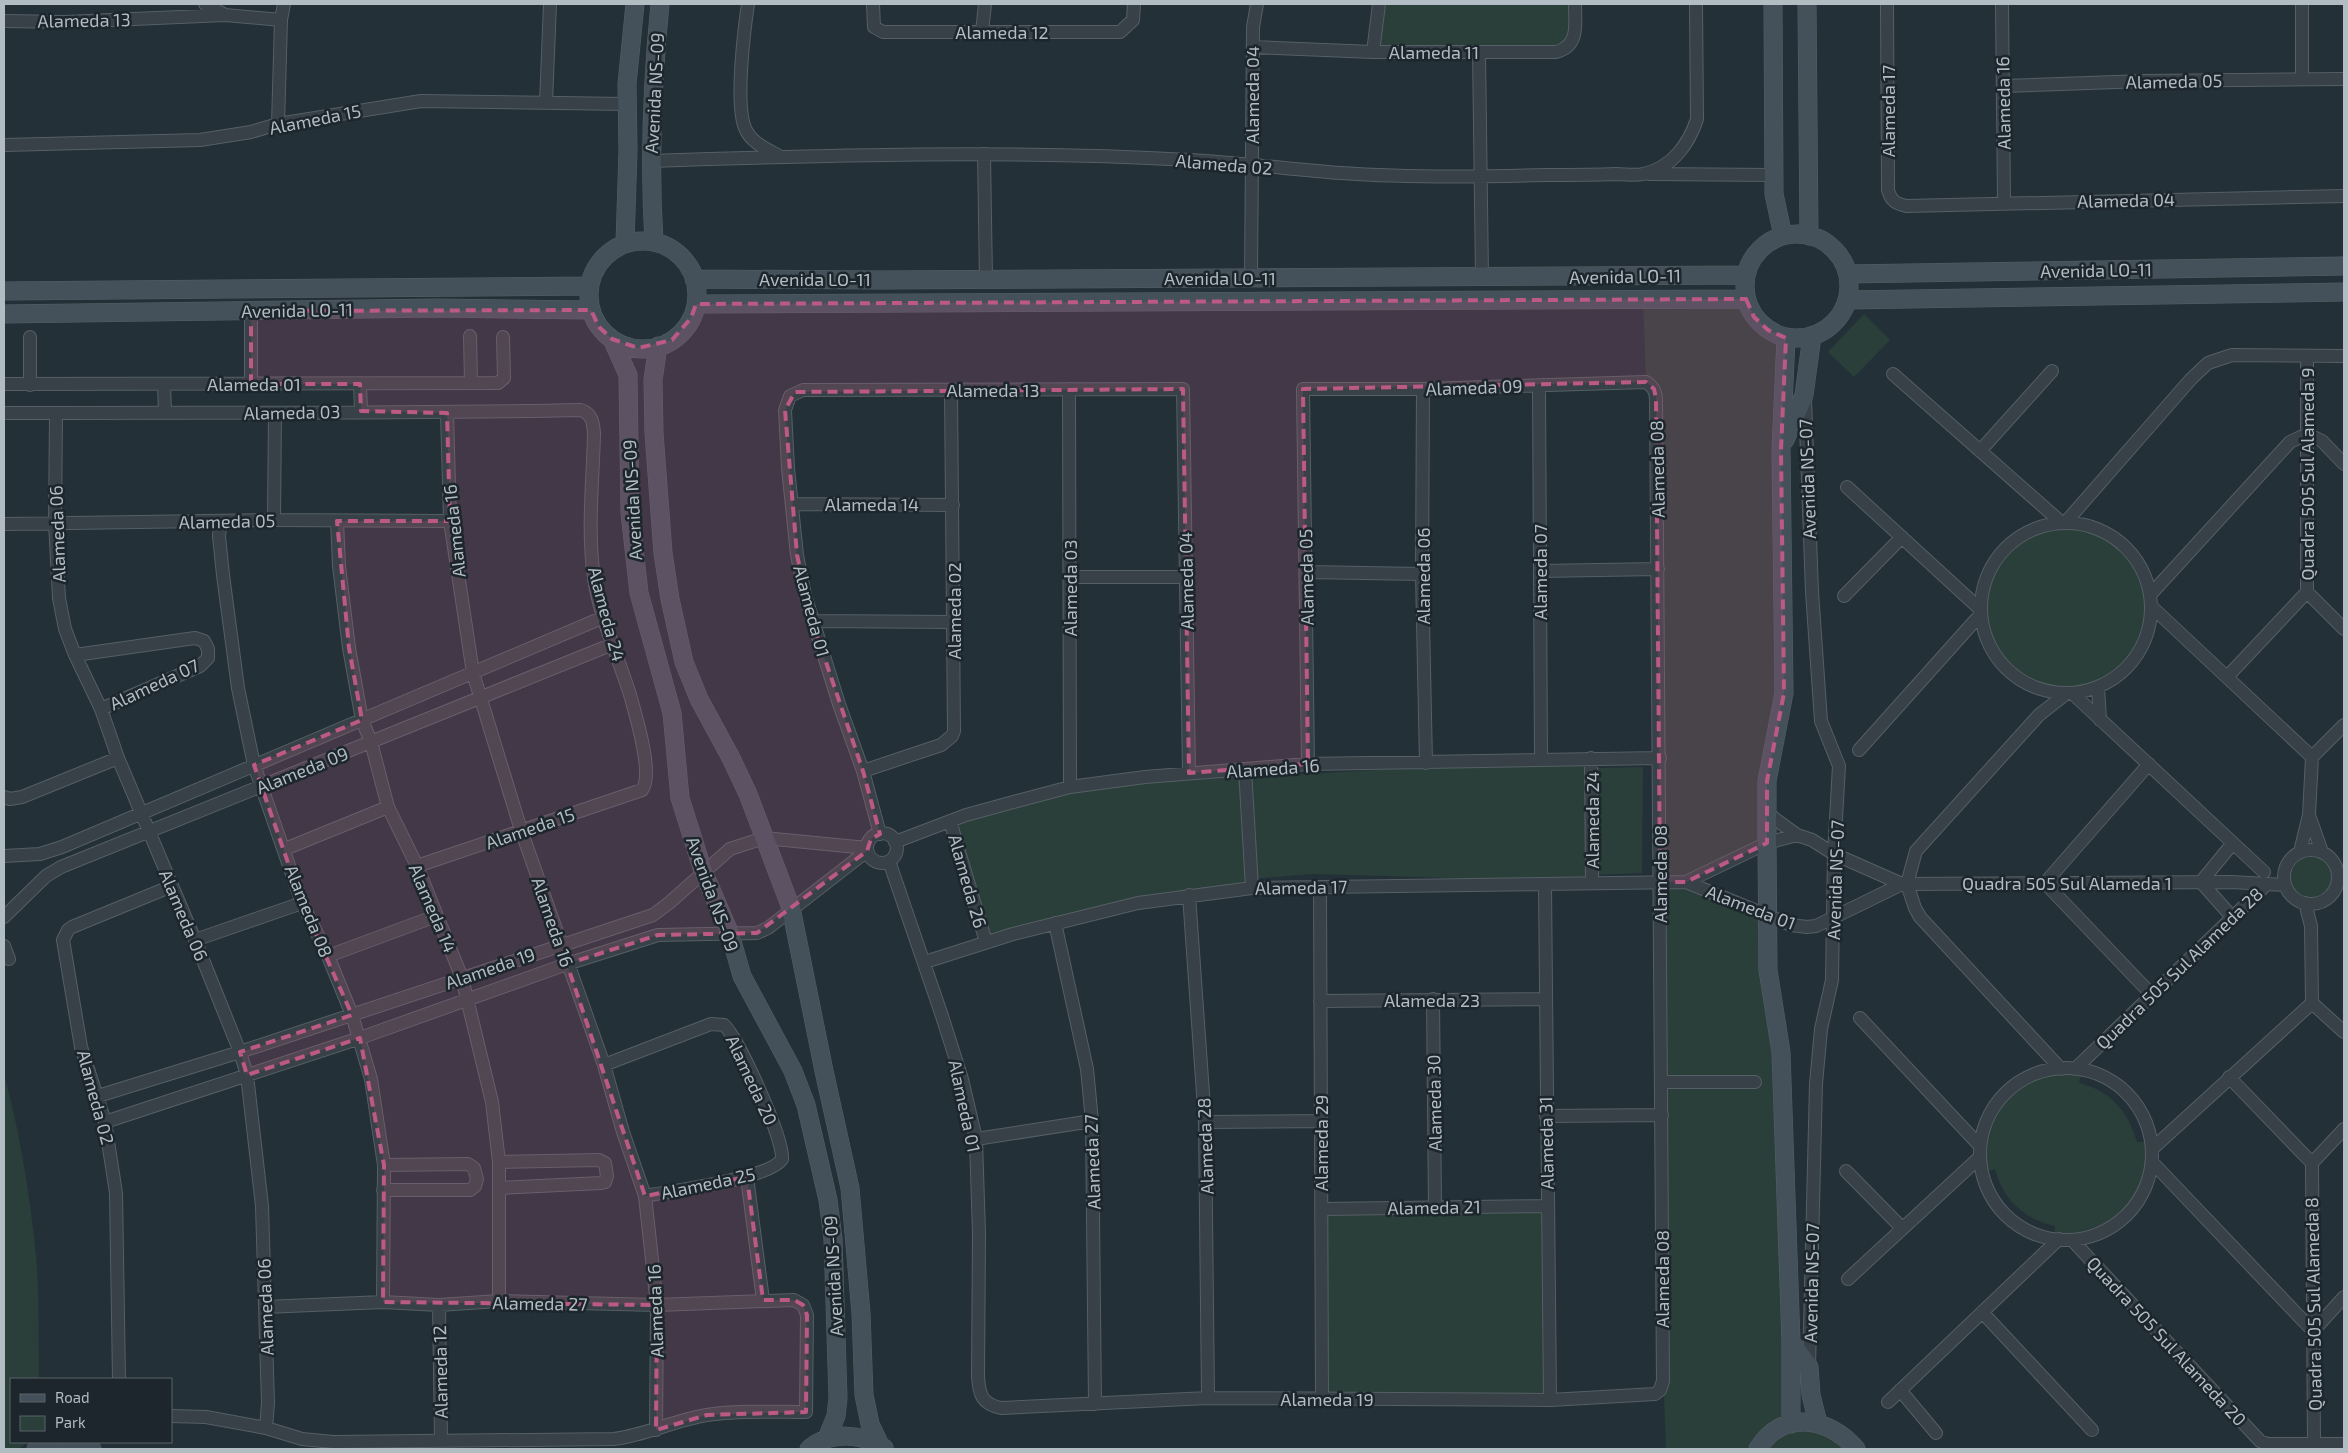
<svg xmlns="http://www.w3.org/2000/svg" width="2348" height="1453" font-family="'Exo 2',sans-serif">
	<rect width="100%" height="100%" fill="#233037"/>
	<path fill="#2b3f3a" d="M1381,4H1575L1574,36L1563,50L1373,52Z
		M1643,299H1746L1768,330L1786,338L1782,578L1767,843L1687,882L1768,916L1791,1423L1804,1422L1856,1449H1666L1663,1369L1654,389L1646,382Z
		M1864,314L1890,340L1854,377L1828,352Z
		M1981 608a85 85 0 1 1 170 0a85 85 0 1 1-170 0Z
		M1591,758L1593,768L1643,767L1642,873L1592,875V882L1311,874L1252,879V888L1189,895L986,942L950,821L1021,800L1245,769L1251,777Z
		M2291 878a21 21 0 1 1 42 0a21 21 0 1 1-42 0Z
		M4,1074C19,1129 29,1189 35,1246C40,1290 38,1335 39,1379H11V1442H29L18,1449H4Z
		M2068,1074L2081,1076L2079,1083C2111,1091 2128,1111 2137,1142H2145C2155,1197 2107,1237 2055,1233V1226C2024,1219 2003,1200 1995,1169L1988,1171C1980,1120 2016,1074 2068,1074Z
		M1547,1206L1550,1400L1322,1399L1321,1209Z"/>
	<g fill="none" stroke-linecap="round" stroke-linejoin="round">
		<defs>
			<path id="street" d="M205,4L225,15
				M748,4C744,31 735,104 745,128C751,143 767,149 781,157
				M873,4L874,27L883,32H1120L1133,20L1134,4
				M1887,4L1888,190C1891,201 1896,204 1907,206L2344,196
				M2002,4L2004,203
				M4,21L65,22L225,15L281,20
				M982,32L985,4
				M1253,47L1373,52H1556C1580,46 1575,23 1575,4
				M1373,52L1379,4
				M1479,52L1482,277
				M2302,79V4
				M2003,86L2144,81L2344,79
				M546,103L550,4
				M278,124L281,20L284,4
				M4,145L200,140L251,132L278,124L421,101L626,104
				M984,154L986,279
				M650,161C830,155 1010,150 1190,160C1241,163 1291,169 1341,173C1409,178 1478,177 1546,175C1570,175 1593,175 1616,174C1625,174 1635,176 1643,174C1672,168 1689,144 1697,119L1696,4
				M1649,174L1774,175
				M1251,278L1253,27L1257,4
				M251,311V384
				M470,336L471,382
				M30,337V385
				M2307,356V592
				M1893,374L2062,523
				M4,384L498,383L504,378L503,337
				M164,384L165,413
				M360,384L361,411
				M1539,385L1541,759
				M1069,389L1070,787
				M1423,389L1422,574L1426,763
				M1805,398L1812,592L1821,721L1839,766L1834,854L1832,980L1821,1029L1816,1084L1809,1367
				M4,413C196,412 388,414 581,410C592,414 593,422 594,433C593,480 587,530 594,578C600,619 619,658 631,698C636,717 654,774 642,790L417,866
				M56,413L55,523L59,598L65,629L75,655L101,709L118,758L195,940L240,1052L247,1075L262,1206L268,1403L266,1428
				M447,413L450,521L473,673L521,830L604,1065L623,1132L645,1196L657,1305L656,1430
				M1980,451L2052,371
				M1847,487L1980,609
				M792,504L953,505
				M274,520L275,413
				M221,521L219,536L223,575L238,688L254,765L302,903L328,956L352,1015L371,1079L384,1165L383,1302
				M337,521L339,566L349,648L362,720L371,742L388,807L417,866L462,978L492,1102L499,1162V1301
				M1981 608a85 85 0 1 1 170 0a85 85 0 1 1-170 0Z
				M2065,523L2191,379L2208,363L2232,355L2344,356
				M4,524L274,520L450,521
				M1540,571L1658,569
				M1306,572L1422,574
				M1070,577H1186
				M2307,592L2344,629
				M2150,595L2290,442L2307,434L2322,441L2344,464
				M1844,596L1902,537
				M2152,607L2312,757
				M812,621L954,622
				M75,655L195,638L204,641L208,649V658L200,666L101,709
				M2227,677L2307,592
				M2098,687L2100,720
				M2072,693L2264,872
				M1859,750L1980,615
				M2312,757L2344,725
				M1591,758L1592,882
				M2149,764L2045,883L2152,995
				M1245,769L1252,888
				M863,771L941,745L952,736L954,731L951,390
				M4,797L10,799L22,797L118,758
				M1767,813L1797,835L1812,840L1834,854L1902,884L2231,882L2285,885
				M2309,815L2322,852
				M950,821L986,942
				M867 848a15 15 0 1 1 30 0a15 15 0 1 1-30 0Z
				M880,834L863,771L839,704L805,595L797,555L788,468L785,410L790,396L803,390L1183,389L1189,773
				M895,842L966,815L1021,800L1070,787L1145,777L1308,764L1660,758
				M285,849L388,807
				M2284 877a27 27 0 1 1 54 0a27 27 0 1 1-54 0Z
				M2300,852L2309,815L2312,757
				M4,856L40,854L62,847L604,617
				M889,861L942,1016L962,1079L976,1139L979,1234L978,1376C979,1395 982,1404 1001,1408L1208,1398L1550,1400L1655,1394L1660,1390L1663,1381L1656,398C1655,390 1653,387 1646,382L1423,389H1303L1308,764
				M1686,882L1767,843L1797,835
				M1545,885L1550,1400
				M1320,887L1322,1399
				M1189,895L1205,1122L1208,1398
				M2305,903L2311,926L2312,1003
				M4,917L46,876L61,867L613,644
				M2232,917L2201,882L2233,843
				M1055,923L1087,1069L1092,1121L1095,1404
				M195,940L302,903
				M4,946L9,959
				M328,956L436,916
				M925,962L1013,934L1138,903L1252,888L1686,882L1791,925L1807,927L1816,926L1902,884
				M1433,999L1435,1206
				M1320,1001L1544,999
				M2312,1003L2344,1032
				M1860,1018L1980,1146
				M604,1065L711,1024L724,1025C739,1039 784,1139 782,1159C770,1179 671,1191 645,1196
				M1980 1154a86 86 0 1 1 172 0a86 86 0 1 1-172 0Z
				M2061,1069L1920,917L1915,908L1907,884L1916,851L2039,715L2067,693
				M2075,1069L2267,884
				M2229,1077L2312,1163
				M1661,1082H1755
				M98,1096L240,1052L653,915L669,903L730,849L764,838L867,848
				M1546,1116L1662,1115
				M105,1122L360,1038L567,964L658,935L757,933L768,928L867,851
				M1205,1122L1321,1121
				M976,1139L1092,1121
				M2152,1149L2312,1003
				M2152,1162L2313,1331L2344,1297
				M2312,1163L2314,1444
				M2312,1163L2344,1129
				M1846,1171L1902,1228
				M747,1177L763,1300
				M499,1188L601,1183L605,1182L607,1176L605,1163L599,1160L499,1162
				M383,1190H470L475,1186L477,1179L474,1168L468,1164L384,1165
				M1321,1209L1547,1206
				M2072,1240L2260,1441L2267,1444H2344
				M1848,1279L1980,1157
				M439,1305L441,1440
				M1982,1312L2092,1430
				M119,1379L116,1193L105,1122L81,1047L63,940L68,930L72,927L172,886
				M1900,1390L1936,1433
				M1888,1402L2059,1239
				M171,1416L206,1417L266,1428L302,1439L333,1442L614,1439C646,1435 675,1420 707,1415C739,1410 774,1412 806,1412L807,1315L803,1305L794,1300L657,1305L499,1301L439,1305L383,1302L265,1307"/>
			<path id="secondary" d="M1773,4L1774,194L1783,236
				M1807,4L1809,236
				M1745 286a52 52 0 1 1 104 0a52 52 0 1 1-104 0Z
				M589 295a54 54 0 1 1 108 0a54 54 0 1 1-108 0Z
				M654,242C649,162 652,84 660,4
				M625,243L628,151L627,84L635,4
				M1848,274L2344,266
				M694,279L879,280L1746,275
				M4,291L589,286
				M1848,300L2344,292
				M696,304L1746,299
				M4,314L435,308L591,310
				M1786,338L1781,450L1784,693L1767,781V843L1768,970L1781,1052L1791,1342V1424
				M612,339L628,375L630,513L639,593L672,713L680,798L703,871L730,934L742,976L793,1071L806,1105L828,1200L833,1239L838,1398L836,1416L827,1438
				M658,346L653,380L654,433L663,553L670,599L684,662L699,699L731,758L748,794L791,908L824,1071L850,1188L861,1313L864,1395L870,1424L880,1445
				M1785,440L1804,395L1812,336
				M1791,1342L1809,1367L1811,1395L1818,1423
				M71,1442L85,1444L92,1449
				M36,1449L42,1444L56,1442
				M809,1449C831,1431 861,1433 884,1448
				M1758,1449C1782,1409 1829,1417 1856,1449"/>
		</defs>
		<use href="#street" stroke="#555f65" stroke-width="14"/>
		<use href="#secondary" stroke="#555f65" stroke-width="19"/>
		<use href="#street" stroke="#374147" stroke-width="12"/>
		<use href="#secondary" stroke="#45515a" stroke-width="18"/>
	</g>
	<path fill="#bc5a85" fill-opacity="0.2" stroke="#bc5a85" stroke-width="4" stroke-dasharray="10 6" stroke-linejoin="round" d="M1746,299L1754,317L1768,330L1786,338L1781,450L1784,693L1767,781V843L1686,882H1660L1656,398L1654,389L1646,382L1303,389L1308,764L1189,773L1183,389L795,392L785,410L797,555L812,621L863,771L880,834L871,839L867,851L757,933L658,935L567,964L645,1196L747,1177L763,1300H794L803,1305L807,1315L806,1412L707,1415L656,1430L657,1305L383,1302L384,1165L360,1038L247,1075L240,1052L352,1015L302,903L254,765L362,720L349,648L337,521H450L447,413L361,411L360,384H251V311L591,310L599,327L612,339L638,348L672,340L691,318L696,304Z"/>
	<g text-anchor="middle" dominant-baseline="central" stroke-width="5" stroke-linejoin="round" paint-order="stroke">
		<g font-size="18" fill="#b2bcc3" stroke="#1c262c">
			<text transform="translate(84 20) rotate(-1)">Alameda 13</text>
			<text x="1002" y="32">Alameda 12</text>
			<text x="1434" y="52">Alameda 11</text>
			<text transform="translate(2174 81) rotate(-1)">Alameda 05</text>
			<text transform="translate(654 93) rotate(-87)">Avenida NS-09</text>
			<text transform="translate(1252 95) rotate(-90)">Alameda 04</text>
			<text transform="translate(2003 103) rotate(-91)">Alameda 16</text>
			<text transform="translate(1888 111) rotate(-90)">Alameda 17</text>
			<text transform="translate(315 119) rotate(-11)">Alameda 15</text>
			<text transform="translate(1224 164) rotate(5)">Alameda 02</text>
			<text transform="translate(2126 200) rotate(-1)">Alameda 04</text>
			<text transform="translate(2096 270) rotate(-1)">Avenida LO-11</text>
			<text transform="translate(1625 276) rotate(-1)">Avenida LO-11</text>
			<text x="1220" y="278">Avenida LO-11</text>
			<text x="815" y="279">Avenida LO-11</text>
			<text transform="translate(297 310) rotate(-1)">Avenida LO-11</text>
			<text x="254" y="384">Alameda 01</text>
			<text transform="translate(1474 387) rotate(-2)">Alameda 09</text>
			<text x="993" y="390">Alameda 13</text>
			<text transform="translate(292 412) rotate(-1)">Alameda 03</text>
			<text transform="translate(1657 469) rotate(-91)">Alameda 08</text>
			<text transform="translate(2307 474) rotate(-90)">Quadra 505 Sul Alameda 9</text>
			<text transform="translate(1807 479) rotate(-92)">Avenida NS-07</text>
			<text transform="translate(632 500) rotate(-93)">Avenida NS-09</text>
			<text x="872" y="504">Alameda 14</text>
			<text transform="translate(227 521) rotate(-1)">Alameda 05</text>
			<text transform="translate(454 531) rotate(-96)">Alameda 16</text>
			<text transform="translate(57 534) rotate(-92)">Alameda 06</text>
			<text transform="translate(1540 572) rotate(-90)">Alameda 07</text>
			<text transform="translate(1423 576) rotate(-90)">Alameda 06</text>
			<text transform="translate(1306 577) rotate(-91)">Alameda 05</text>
			<text transform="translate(1186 581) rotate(-91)">Alameda 04</text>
			<text transform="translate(1070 588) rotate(-90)">Alameda 03</text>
			<text transform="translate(812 611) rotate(75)">Alameda 01</text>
			<text transform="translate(954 611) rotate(-90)">Alameda 02</text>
			<text transform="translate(607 614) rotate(75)">Alameda 24</text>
			<text transform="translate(154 684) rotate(-25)">Alameda 07</text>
			<text transform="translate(1273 768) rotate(-4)">Alameda 16</text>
			<text transform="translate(302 770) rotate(-22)">Alameda 09</text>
			<text transform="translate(1592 820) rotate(-90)">Alameda 24</text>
			<text transform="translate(530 828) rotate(-19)">Alameda 15</text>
			<text transform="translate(1660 874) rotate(-90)">Alameda 08</text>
			<text transform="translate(1835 880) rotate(-88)">Avenida NS-07</text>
			<text transform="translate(968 881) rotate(74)">Alameda 26</text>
			<text x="2067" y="883">Quadra 505 Sul Alameda 1</text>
			<text transform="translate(1301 887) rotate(-1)">Alameda 17</text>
			<text transform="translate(713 894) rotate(70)">Avenida NS-09</text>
			<text transform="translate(1751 907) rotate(21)">Alameda 01</text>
			<text transform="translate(433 908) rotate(67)">Alameda 14</text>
			<text transform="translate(309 911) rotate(68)">Alameda 08</text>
			<text transform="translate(184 915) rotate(67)">Alameda 06</text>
			<text transform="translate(553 922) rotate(71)">Alameda 16</text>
			<text transform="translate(490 968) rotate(-19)">Alameda 19</text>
			<text transform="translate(2179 968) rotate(-44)">Quadra 505 Sul Alameda 28</text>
			<text x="1432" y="1000">Alameda 23</text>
			<text transform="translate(752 1080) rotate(65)">Alameda 20</text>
			<text transform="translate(96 1097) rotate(75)">Alameda 02</text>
			<text transform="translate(1434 1103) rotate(-91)">Alameda 30</text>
			<text transform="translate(965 1106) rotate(78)">Alameda 01</text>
			<text transform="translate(1321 1143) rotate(-90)">Alameda 29</text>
			<text transform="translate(1546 1143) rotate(-91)">Alameda 31</text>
			<text transform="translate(1205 1146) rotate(-92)">Alameda 28</text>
			<text transform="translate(1092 1162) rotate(-92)">Alameda 27</text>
			<text transform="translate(708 1183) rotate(-12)">Alameda 25</text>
			<text transform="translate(1434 1207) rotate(-1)">Alameda 21</text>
			<text transform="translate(833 1276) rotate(-93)">Avenida NS-09</text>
			<text transform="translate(1662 1279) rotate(-90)">Alameda 08</text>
			<text transform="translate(1811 1283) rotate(-89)">Avenida NS-07</text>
			<text transform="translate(540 1303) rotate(1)">Alameda 27</text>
			<text transform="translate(2313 1304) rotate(-91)">Quadra 505 Sul Alameda 8</text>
			<text transform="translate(265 1307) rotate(-92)">Alameda 06</text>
			<text transform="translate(655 1311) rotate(-92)">Alameda 16</text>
			<text transform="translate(2167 1341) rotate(47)">Quadra 505 Sul Alameda 20</text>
			<text transform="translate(440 1372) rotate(-91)">Alameda 12</text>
			<text x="1327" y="1399">Alameda 19</text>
		</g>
	</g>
	<rect width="2348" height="1453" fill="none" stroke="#b2bcc3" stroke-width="10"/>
	<rect x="10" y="1378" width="162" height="65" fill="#1c262c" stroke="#586268"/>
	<rect x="20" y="1394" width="25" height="8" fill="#45515a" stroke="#586268"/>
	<text x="55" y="1403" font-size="15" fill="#b2bcc3">Road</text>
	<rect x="20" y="1416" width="25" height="15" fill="#2b3f3a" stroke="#586268"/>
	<text x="55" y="1428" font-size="15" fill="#b2bcc3">Park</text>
</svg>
